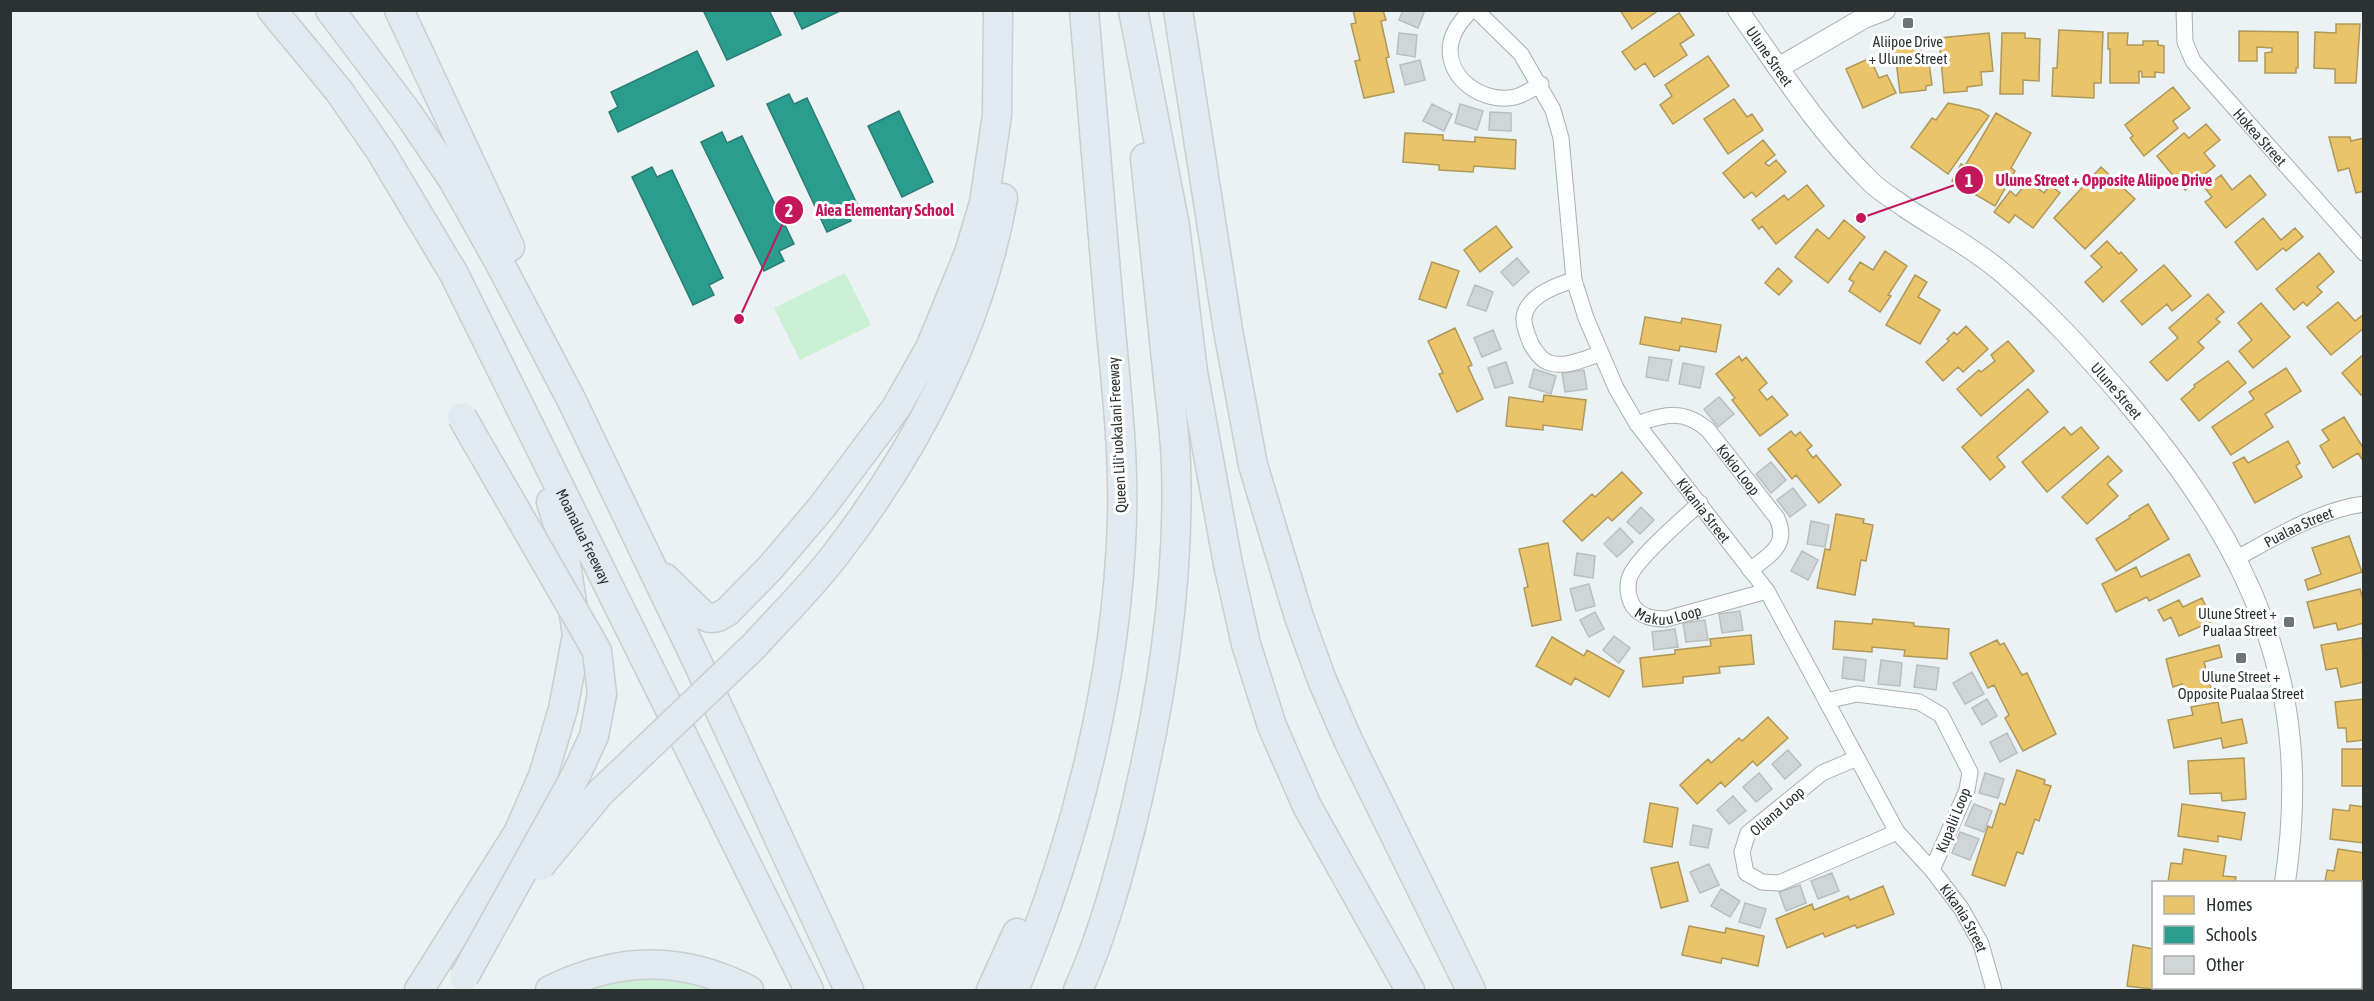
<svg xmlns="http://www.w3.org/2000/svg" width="2374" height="1001" font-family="'Asap Condensed',sans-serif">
	<rect width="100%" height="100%" fill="#eaf2f4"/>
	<path fill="#cbf0d5" d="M845,273L871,325L800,360L774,308Z
		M638,976L688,982L713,990H578Z"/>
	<path fill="#e9c46a" stroke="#b09859" stroke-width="1.5" d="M1353,10H1383L1386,20L1381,21L1389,57L1386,58L1394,92L1364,98L1355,61L1360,60L1351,24L1356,23Z
		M1620,10H1659L1632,29Z
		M1679,13L1694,35L1680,44L1687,55L1654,77L1645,63L1635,70L1622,52Z
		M2336,24H2360L2356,83H2335V69L2314,68L2315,32L2336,33Z
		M2059,30L2103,32L2101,83H2094V98L2052,96L2053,68H2057Z
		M2239,31L2298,32V68H2296V73H2265V53L2272,52V48L2257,47V61H2239Z
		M1989,33L1993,71L1981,72L1982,85L1967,87V91L1944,93L1939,38Z
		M2002,33H2025V38L2040,39L2039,81L2023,80V94H2000Z
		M2108,33H2128L2127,45H2143V41H2158V45L2164,46V73L2155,72V77H2142V72L2139,71V83H2110V49H2108Z
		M1920,42L1922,63H1929L1932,85L1926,86V90L1900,93L1894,45Z
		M1708,56L1729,86L1673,124L1660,105L1672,96L1665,85Z
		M1870,58L1879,78L1887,75L1896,93L1863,108L1846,69Z
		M2173,87L2190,108L2173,121L2178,128L2144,156L2130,138L2133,136L2125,125Z
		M1734,99L1747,117L1752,114L1763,130L1728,154L1704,119Z
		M1948,103L1980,110L1989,116L1948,174L1911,147L1932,118L1936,120Z
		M1996,113L2031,133L2011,168L2015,171L1995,206L1952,181L1961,164L1965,166Z
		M2206,124L2220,140L2204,153L2215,166L2185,190L2157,156L2184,133L2189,138Z
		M1405,133L1443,135V140L1475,142V137L1516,140L1515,169L1474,166L1473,172L1439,170V165L1403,162Z
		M2329,137H2350L2351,141L2364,138V191L2356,193L2349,168L2338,171Z
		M1763,140L1775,155L1765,163L1769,166L1776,160L1786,172L1756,197L1752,192L1744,198L1723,173Z
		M2101,167L2135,199L2085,249L2054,218Z
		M2221,175L2232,190L2250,175L2266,195L2226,228L2205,202L2212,197L2205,188Z
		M2028,181L2044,193L2050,185L2060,193L2033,228L2015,215L2009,223L1994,212L2010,191L2016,196Z
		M1807,185L1824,206L1776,244L1762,226L1759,229L1752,220L1784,195L1788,200Z
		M2263,218L2281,240L2295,228L2303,237L2286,251L2283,248L2257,270L2235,242Z
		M1844,220L1865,237L1828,283L1795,257L1817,229L1829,239Z
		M1496,226L1512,247L1480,272L1464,250Z
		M2107,241L2119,254L2121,252L2137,270L2103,302L2085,282L2102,267L2091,256Z
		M1885,251L1907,266L1888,295L1891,296L1880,312L1849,291L1854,282L1849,279L1860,262L1873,270Z
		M2319,253L2334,272L2317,287L2322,292L2310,303L2307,306L2303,302L2294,310L2276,289Z
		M1432,262L1459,271L1446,308L1419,299Z
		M2164,265L2191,296L2172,311L2167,304L2142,325L2121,301Z
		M1778,268L1792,281L1779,295L1765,283Z
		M1915,275L1927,282L1918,297L1940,310L1920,344L1886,325Z
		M2208,294L2224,312L2216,319L2220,322L2198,342L2204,348L2167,381L2150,362L2178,338L2169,328Z
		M2338,302L2355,321L2364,314V328L2331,355L2307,327Z
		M2261,303L2290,337L2253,368L2239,351L2252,340L2238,323Z
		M1645,317L1681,323L1682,318L1721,325L1716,352L1680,346L1679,351L1640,344Z
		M1966,326L1988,349L1963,372L1958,367L1943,381L1926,362L1949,341L1947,339L1954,332L1957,335Z
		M1455,328L1472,365L1468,367L1483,399L1457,412L1439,374L1443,373L1428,341Z
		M2008,341L2034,371L1981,416L1957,389L1979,370L1981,372L1995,361L1991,355Z
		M2364,354V393L2361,395L2342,373Z
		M1739,356L1742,361L1746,357L1767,383L1759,390L1767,400L1772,396L1788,415L1760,436L1732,400L1735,398L1716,374Z
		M2228,361L2246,383L2199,421L2181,399L2195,387L2194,385Z
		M2286,368L2301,391L2265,414L2273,427L2231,455L2212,427L2254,399L2249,392Z
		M2028,389L2048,412L1997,457L2005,467L1990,480L1962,447Z
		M1544,395L1586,400L1582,430L1543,425V430L1506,426L1509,397L1543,402Z
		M2344,417L2362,446L2364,445V462L2358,453L2333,468L2320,446L2329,440L2322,430Z
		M2064,427L2071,435L2081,427L2099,448L2047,492L2022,462Z
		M1791,431L1795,436L1800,432L1812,446L1807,450L1813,458L1816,455L1841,485L1819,503L1796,475L1792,479L1768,449Z
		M2288,441L2300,463L2296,466L2302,477L2255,503L2233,463L2244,457L2248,463Z
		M2108,456L2122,471L2107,484L2118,496L2087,524L2062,497Z
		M1622,472L1642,493L1612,521L1608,517L1582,541L1563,521L1592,494L1595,497Z
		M2148,504L2169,539L2116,571L2096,539L2130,518L2129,516Z
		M1836,514L1864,519L1863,523L1873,525L1866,561L1861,560L1855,595L1817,588L1825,549L1830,550Z
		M2349,536L2362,572L2308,590L2305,580L2321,574L2312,548Z
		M1548,543L1561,620L1532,626L1524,588L1528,587L1519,549Z
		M2189,554L2200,576L2149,601L2147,597L2116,612L2102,584L2136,567L2141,577Z
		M2360,589L2364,602V623L2338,630L2336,623L2314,628L2307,602Z
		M2202,598L2213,621L2179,636L2171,617L2164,621L2158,610L2179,600L2183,607Z
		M1873,619L1914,623V626L1949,629L1947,659L1904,656L1905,650L1872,647V652L1833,649L1835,621L1872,624Z
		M1751,635L1754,664L1719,667L1720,673L1683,677V683L1643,687L1640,658L1675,654V650L1711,646L1710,639Z
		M1552,637L1584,656L1587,650L1624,671L1609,697L1575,678L1571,685L1536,666Z
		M2362,638L2364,682L2341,687L2337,668L2326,670L2321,645Z
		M1997,640L2000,645L2004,643L2022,675L2027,673L2056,734L2023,751L2005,718L2009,715L1994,685L1988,688L1970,653Z
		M2219,645L2222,657L2204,662L2211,689L2185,696L2182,684L2173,687L2166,659Z
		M2364,699V740L2347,742L2346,728H2338L2335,702Z
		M2218,702L2222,723L2242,719L2247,743L2223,748L2221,738L2174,748L2168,720L2193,715L2191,707Z
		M1768,717L1788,738L1757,766L1753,761L1725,787L1721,782L1697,804L1680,785L1708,759L1711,763L1739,738L1742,741Z
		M2342,749H2364V786H2342Z
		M2244,758L2246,799L2222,801L2221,793L2190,794L2188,761Z
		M2017,770L2045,780L2044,784L2051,786L2039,821L2035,819L2023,854L2017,852L2005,886L1972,875L1988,826L1992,828L2000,803L2005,805Z
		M1650,803L1678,808L1672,847L1644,842Z
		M2182,804L2245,813L2241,840L2218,836V842L2178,836Z
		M2350,805L2364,807V843L2330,839L2333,809L2349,811Z
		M2184,849L2226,856L2223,876L2236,877L2235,882H2168L2171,863L2182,864Z
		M2338,849L2364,853V892H2360V882H2325L2327,870L2334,871Z
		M1678,862L1688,901L1661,908L1651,868Z
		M1883,886L1894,914L1857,928L1855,925L1825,937L1823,933L1787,948L1776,919L1812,904L1814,910L1848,896L1850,900Z
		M2360,903L2364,904V946L2360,945Z
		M1689,926L1725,933L1726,928L1764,936L1758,966L1722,958L1721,963L1682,955Z
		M2133,945L2154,949V988H2230L2229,990H2159L2127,986Z
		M2360,953L2364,954V987H2360Z"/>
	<path fill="#2a9d8f" stroke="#2b7d73" stroke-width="1.5" d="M703,10H769L781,35L727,60Z
		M793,10H842L802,29Z
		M697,51L714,86L618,132L609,112L618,107L611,92Z
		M789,94L794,104L807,98L858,206L846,211L851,221L827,232L767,104Z
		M899,111L933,182L902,197L868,126Z
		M722,132L727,143L742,136L794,244L779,251L784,261L764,271L701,142Z
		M652,167L657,177L672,170L723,278L709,285L714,295L693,305L632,177Z"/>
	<path fill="#d0d6d6" stroke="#b9bfbf" stroke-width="1.5" d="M1403,10H1425L1418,28L1399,20Z
		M1399,33L1417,35L1415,57L1397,54Z
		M1420,60L1425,80L1405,85L1400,65Z
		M1432,104L1452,114L1444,131L1423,121Z
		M1460,104L1483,111L1477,130L1455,123Z
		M1490,112L1511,113V131L1489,130Z
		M1517,258L1529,272L1513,286L1501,272Z
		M1475,285L1493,292L1486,311L1467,305Z
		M1493,330L1501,349L1482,357L1474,338Z
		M1649,357L1672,360L1668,381L1646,377Z
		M1506,362L1513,383L1495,388L1488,368Z
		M1683,363L1704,367L1700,388L1679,384Z
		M1534,369L1556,376L1551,394L1529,387Z
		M1584,370L1587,389L1565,392L1562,373Z
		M1719,397L1734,414L1718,427L1704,409Z
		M1771,462L1786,480L1771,493L1756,474Z
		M1793,488L1806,505L1790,517L1777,500Z
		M1641,507L1654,520L1640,534L1627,522Z
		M1811,521L1829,525L1825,547L1807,544Z
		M1620,528L1633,542L1617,557L1604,544Z
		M1802,551L1818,560L1808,580L1791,571Z
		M1577,553L1595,556L1593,578L1574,575Z
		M1589,584L1595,606L1576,611L1570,589Z
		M1740,611L1743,630L1722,633L1719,614Z
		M1595,612L1604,629L1589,637L1580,620Z
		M1705,620L1708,640L1686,642L1683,623Z
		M1675,629L1678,647L1654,650L1652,632Z
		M1614,636L1630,648L1619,663L1603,650Z
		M1844,657L1866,660L1864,681L1842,678Z
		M1881,660L1902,663L1900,686L1878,684Z
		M1917,665L1939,668L1936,690L1914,687Z
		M1972,672L1984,694L1965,704L1953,683Z
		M1987,699L1997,716L1982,725L1972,708Z
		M2007,733L2017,753L2000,762L1990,742Z
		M1788,750L1801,765L1785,779L1772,764Z
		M1759,773L1772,789L1756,802L1743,787Z
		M1985,773L2004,779L1998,798L1979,793Z
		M1733,796L1746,811L1729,824L1717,810Z
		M1974,804L1992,811L1984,832L1965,825Z
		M1693,825L1712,829L1708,848L1690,845Z
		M1960,832L1979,839L1970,860L1952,853Z
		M1709,864L1719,885L1700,893L1690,872Z
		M1832,873L1839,891L1818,899L1811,881Z
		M1800,885L1806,903L1786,911L1779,892Z
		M1721,889L1740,901L1730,917L1711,906Z
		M1745,903L1766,909L1760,928L1739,922Z"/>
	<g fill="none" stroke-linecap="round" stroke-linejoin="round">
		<defs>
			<g id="minor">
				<path d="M1471,10C1462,20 1454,29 1451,42C1444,78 1483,104 1515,97C1524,95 1533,88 1541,84"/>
				<path id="s1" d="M1476,10L1521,54L1553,110L1561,138L1574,280L1586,318L1616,388L1637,424L1767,591L1897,832L1932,870L1961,908L1981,944L1994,990"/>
				<path id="s2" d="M2184,10L2185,42L2193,61L2364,253"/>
				<path d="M1574,280C1557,285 1527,296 1524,317C1523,327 1528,335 1531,344C1535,351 1542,361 1550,363C1566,368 1586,358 1600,354"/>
				<path id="s3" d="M1637,424C1665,414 1684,409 1708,430L1777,518C1789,545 1771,554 1750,570"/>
				<path id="s4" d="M1700,503C1684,518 1634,560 1629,579C1627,587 1628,598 1633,606C1641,617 1653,619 1666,619L1767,591"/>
				<path id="s5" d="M2237,558C2276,537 2319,510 2364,504"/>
				<path d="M1826,701L1857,694L1919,702L1941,715L1970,772L1967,790L1932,870"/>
				<path d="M1857,758L1822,773L1748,833L1742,852L1746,873L1762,882L1779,883L1897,832"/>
			</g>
			<g id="tertiary">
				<path id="s6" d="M1738,10C1780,70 1819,131 1871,182C1881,192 1895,200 1906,208C1939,230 1975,249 2005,275C2049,313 2084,352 2122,396C2250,546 2315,682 2285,882"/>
				<path d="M1778,68L1864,18L1885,10"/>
				<path d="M2271,990L2272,988"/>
			</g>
			<g id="motorway">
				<path id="s7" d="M272,10L339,91L381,152L454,274L809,990"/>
				<path d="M330,10L407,112L453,180L499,262L571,399L695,657L849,990"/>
				<path d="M399,10L510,247"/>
				<path d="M1133,10L1175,226L1193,372L1228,564L1246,644L1272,726L1307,806L1410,990"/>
				<path d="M1178,10L1228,330L1253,465L1299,617L1322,680L1348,740L1471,990"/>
				<path d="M665,578L704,616L710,618L718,617L727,612L771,567L822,507L896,408L930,348L969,253L984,203L997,115L998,10"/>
				<path d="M754,646C781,616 811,587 836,554C916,450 980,328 1003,198"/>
				<path d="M419,990L518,833L543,776L563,709L577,635L562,537L551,502"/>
				<path d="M550,990C618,957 681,955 749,990"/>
				<path d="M991,990L1017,933"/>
				<path d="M1014,990C1076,843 1117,680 1122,520C1124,453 1116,386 1110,320C1101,217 1093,114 1084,10"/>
				<path d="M1078,990C1101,940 1117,881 1131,827C1160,709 1180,587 1176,464C1175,433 1170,401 1167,369C1160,299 1152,228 1145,158"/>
			</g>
		</defs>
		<use href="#minor" stroke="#aab0b1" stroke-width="17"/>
		<use href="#tertiary" stroke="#aab0b1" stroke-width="22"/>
		<use href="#motorway" stroke="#cacdce" stroke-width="31"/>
		<use href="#minor" stroke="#fcfdfd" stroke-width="15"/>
		<use href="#tertiary" stroke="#fcfdfd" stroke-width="20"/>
		<use href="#motorway" stroke="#e2eaf1" stroke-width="28"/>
		<defs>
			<path id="motorway-bridge" d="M462,417L597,651L602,694L594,736L576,775L464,977
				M540,866L600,793L754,646"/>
		</defs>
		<use href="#motorway-bridge" stroke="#cacdce" stroke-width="31" stroke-linecap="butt"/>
		<use href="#motorway-bridge" stroke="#e2eaf1" stroke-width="28"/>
	</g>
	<g fill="#6e7576" stroke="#fff" stroke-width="2">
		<rect x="1902" y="17" width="12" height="12" rx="3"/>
		<rect x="2283" y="616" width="12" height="12" rx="3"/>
		<rect x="2235" y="652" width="12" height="12" rx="3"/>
	</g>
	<g text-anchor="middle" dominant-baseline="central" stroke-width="6" stroke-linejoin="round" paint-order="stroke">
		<g font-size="15" fill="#2c3132" stroke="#fff">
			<text x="1908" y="41">Aliipoe Drive<tspan x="1908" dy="17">+ Ulune Street</tspan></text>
			<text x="2277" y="613" text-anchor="end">Ulune Street +<tspan x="2277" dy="17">Pualaa Street</tspan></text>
			<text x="2241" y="676">Ulune Street +<tspan x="2241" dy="17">Opposite Pualaa Street</tspan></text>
		</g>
		<g font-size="15" fill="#2c3132" stroke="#fff">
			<text stroke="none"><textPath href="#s6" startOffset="56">Ulune Street</textPath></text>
			<text stroke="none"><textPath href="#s2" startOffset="154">Hokea Street</textPath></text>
			<text stroke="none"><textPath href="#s6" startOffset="542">Ulune Street</textPath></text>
			<text transform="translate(1117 435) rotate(-93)">Queen Liliʻuokalani Freeway</text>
			<text stroke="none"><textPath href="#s3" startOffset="126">Kokio Loop</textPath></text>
			<text stroke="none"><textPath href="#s1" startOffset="566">Kikania Street</textPath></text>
			<text stroke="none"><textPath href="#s5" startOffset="69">Pualaa Street</textPath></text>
			<text stroke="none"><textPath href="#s7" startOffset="614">Moanalua Freeway</textPath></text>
			<text stroke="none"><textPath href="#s4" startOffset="172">Makuu Loop</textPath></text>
			<text transform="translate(1777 811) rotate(-41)">Oliana Loop</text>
			<text transform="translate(1953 820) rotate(-68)">Kupalii Loop</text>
			<text stroke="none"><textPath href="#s1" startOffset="1052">Kikania Street</textPath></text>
		</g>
	</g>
	<path fill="none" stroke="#c2185b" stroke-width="2" d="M1861 218L1969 180M739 319L789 210"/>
	<g fill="#c2185b" stroke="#fff" stroke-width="2">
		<circle cx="1861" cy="218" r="6"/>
		<circle cx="739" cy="319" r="6"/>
		<circle cx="1969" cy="180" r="15"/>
		<circle cx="789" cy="210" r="15"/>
	</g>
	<g font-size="18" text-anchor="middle" font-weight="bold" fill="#fff">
		<text x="1969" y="187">1</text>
		<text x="789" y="217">2</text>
	</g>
	<g font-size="16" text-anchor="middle" font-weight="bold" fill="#c2185b" stroke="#fff" stroke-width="6" stroke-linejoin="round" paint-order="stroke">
		<text x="2104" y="186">Ulune Street + Opposite Aliipoe Drive</text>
		<text x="885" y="216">Aiea Elementary School</text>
	</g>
	<rect width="2374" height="1001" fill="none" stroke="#2c3132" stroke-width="24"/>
	<rect x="2152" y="881" width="210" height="108" fill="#ffffff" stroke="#abadad" stroke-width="1.5"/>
	<rect x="2164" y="896" width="30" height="18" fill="#e9c46a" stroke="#abadad" stroke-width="1.5"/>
	<text x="2206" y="911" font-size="18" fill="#2c3132">Homes</text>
	<rect x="2164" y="926" width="30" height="18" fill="#2a9d8f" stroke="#abadad" stroke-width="1.5"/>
	<text x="2206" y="941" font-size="18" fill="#2c3132">Schools</text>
	<rect x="2164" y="956" width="30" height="18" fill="#d0d6d6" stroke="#abadad" stroke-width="1.5"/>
	<text x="2206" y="971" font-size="18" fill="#2c3132">Other</text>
</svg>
